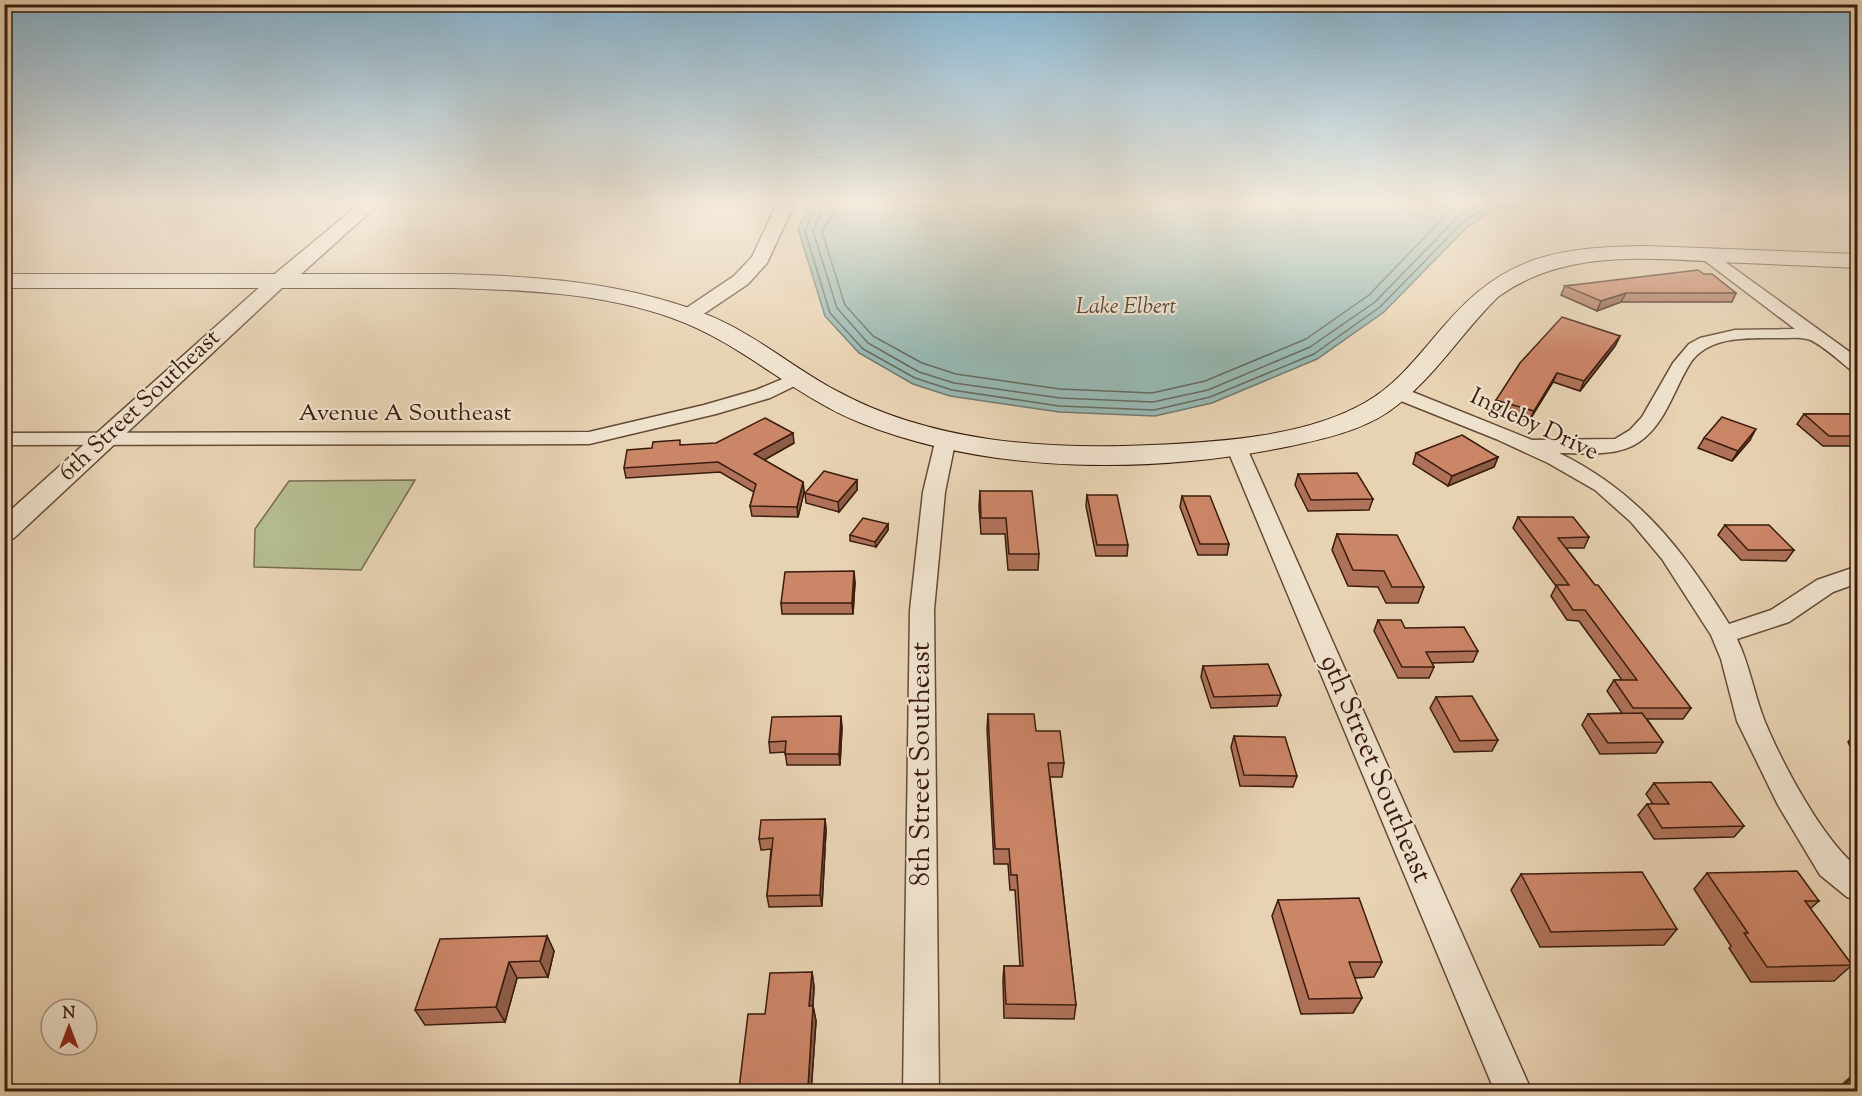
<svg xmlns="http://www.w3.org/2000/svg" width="1862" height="1096" font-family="'Sorts Mill Goudy',serif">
	<rect width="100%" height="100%" fill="#e7d2b2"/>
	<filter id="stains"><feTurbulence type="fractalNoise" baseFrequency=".00333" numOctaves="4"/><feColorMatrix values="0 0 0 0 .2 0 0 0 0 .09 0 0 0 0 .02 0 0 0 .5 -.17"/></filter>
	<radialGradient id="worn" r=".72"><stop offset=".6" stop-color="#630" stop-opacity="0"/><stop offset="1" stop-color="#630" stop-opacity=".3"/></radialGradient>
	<path fill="#b4bc8d" stroke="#776c4e" stroke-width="1.5" d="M415,480L361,570L254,567L255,529L289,481Z"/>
	<path fill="#97b7b0" stroke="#72796f" stroke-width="1.5" d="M815,202H1566L1516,205L1494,210L1467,227L1384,312L1317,359L1212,403L1155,416L1059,412L950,396L913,384L859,353L825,316L798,229L807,209Z
		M1570,202H1857L1858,207L1804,206L1725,209Z"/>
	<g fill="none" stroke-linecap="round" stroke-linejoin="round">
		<path stroke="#686a5f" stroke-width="1.5" d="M818,202L805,231L830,313L863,349L915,378L952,390L1059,406L1154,410L1210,397L1314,354L1380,307L1463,222L1491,205L1504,202
			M826,202L813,231L837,308L868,343L919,372L954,383L1060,398L1153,402L1208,390L1310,347L1375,302L1458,217L1482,202
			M835,202L834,212L822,232L845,305L873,336L922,363L956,374L1060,389L1152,393L1205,381L1306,339L1369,295L1451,210L1465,202
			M1695,202H1757"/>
		<defs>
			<path id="minor" d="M1705,250L1710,251L1858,358V372L1852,371C1842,363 1818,341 1807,339C1799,337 1789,338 1780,338C1751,338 1710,335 1691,362C1674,388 1666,424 1639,442C1618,457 1583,453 1559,453C1639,492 1683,550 1729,624L1771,610L1817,580L1858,566V583L1833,592L1789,622L1737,639C1750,666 1754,695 1765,722C1783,765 1822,839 1858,868V901L1847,897L1820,875L1778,805L1737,721L1721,659L1711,635L1662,559L1631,522L1595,490L1548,463L1496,439L1391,397L1389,393L1391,389H1405L1532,440L1615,439L1630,430L1642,417L1673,363L1689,344L1700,338L1735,330L1795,329L1700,257L1698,254Z
				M797,373L803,374L806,378L803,382L770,398L716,414L589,444L4,445V433L589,432L704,405L756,390Z
				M946,432L953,434L956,438L945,492L934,610L939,1092H903L910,610L923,492L936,438L939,434Z
				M1236,440L1243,442L1246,446L1532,1092H1495L1226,446L1229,442Z"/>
			<path id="tertiary" d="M362,202H381L301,274L284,286L14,538L4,541V516L270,278Z
				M778,202H795L767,263L748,284L696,319L689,321L682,319L679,315L682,311L734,276L752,257Z"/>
			<path id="secondary" d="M1647,246L1858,254V268C1812,266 1766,264 1720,262C1645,258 1562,250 1498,297C1460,334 1432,382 1388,412C1360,431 1323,439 1291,446C1155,474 991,475 861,423C793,396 741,342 672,318C601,293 525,290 451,288H4V274H451C535,276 621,282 700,312C750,330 789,365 835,390C929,442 1045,450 1151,445C1218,442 1306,437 1366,402C1398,384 1420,353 1444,326C1504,255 1558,247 1647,246Z"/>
		</defs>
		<use href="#minor" stroke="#654a37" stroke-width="3"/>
		<use href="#tertiary" stroke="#654a37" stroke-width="3"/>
		<use href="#secondary" stroke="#3a1c0e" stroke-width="2"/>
		<use href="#minor" fill="#efe2cd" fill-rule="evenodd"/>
		<use href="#tertiary" fill="#efe2cd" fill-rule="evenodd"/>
		<use href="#secondary" fill="#efe2cd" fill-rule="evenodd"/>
	</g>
	<path fill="#af7259" stroke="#3a1c0e" stroke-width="1.5" d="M1704,274L1736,293L1732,302H1621L1597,311L1561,295L1565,286Z
		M1620,336L1615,346L1580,391L1553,382L1529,421L1491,409L1496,400Z
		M1804,414H1857V447L1856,446H1823L1797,424Z
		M1704,438L1750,440L1732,461L1698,448Z
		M794,443L764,460L803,482L804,492L798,517L752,516L750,506L754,492L720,472L626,478L624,468L652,448L681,445Z
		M1416,453L1498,457L1494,467L1448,486L1413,464Z
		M1298,474L1373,499L1369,510L1308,511L1295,485Z
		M857,480V490L839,512L806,503L805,493Z
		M980,491L1039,554L1038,570H1008L1005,534H981L979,507Z
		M1087,495L1128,545L1127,556H1096L1086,506Z
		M1182,496L1229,544L1227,555H1198L1180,507Z
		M1518,517L1589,537L1584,548H1566L1691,708L1683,719H1647L1663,742L1656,753L1600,754L1582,725L1588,714L1622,713L1607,691L1614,680H1622L1579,621L1567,620L1551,596L1556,586L1513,528Z
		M888,524V530L876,547L850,541V535Z
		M1725,525L1794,550L1786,561L1741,560L1718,535Z
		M1337,534L1424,587L1418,603H1386L1378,587L1348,586L1332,550Z
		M855,582L853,614H782L781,603Z
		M1378,620L1405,628L1478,651L1473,662L1432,663L1434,667L1429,678H1398L1374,631Z
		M1203,666L1281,695L1277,706L1211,708L1201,677Z
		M1436,697L1498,740L1492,751L1454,752L1430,708Z
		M988,714L1036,731L1064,763L1062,777H1050L1076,1005L1074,1019L1004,1018L1003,980L1004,966H1020L1015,890H1010L1008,864H994L987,729Z
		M842,727L840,765H787L785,752L770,753L769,742Z
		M1857,731V760L1848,742Z
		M1234,736L1297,776L1293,787L1240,786L1231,747Z
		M1654,783L1744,826L1734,837L1654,839L1638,815L1647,804H1653L1646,794Z
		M825,819L826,830L822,906L769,907L767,896L771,849L761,850L759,839Z
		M1707,873L1819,901L1810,909L1852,965L1834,981L1751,982L1729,948L1731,946L1694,889Z
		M1521,874L1677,929L1664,945L1540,947L1511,890Z
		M1278,900L1382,962L1374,977L1354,978L1362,998L1353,1013L1301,1014L1272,916Z
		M547,936L554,951L548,977L517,978L505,1022L425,1025L415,1010Z
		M812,972L814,987L813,1006L816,1021L811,1092H740L739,1089L765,1014Z
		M1857,1071V1092H1834Z"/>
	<path fill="#8e5d48" stroke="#3a1c0e" stroke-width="1.5" d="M1626,293L1621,302L1597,311L1601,301Z
		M1620,336L1615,346L1580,391L1584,381Z
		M1557,373L1553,382L1529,421L1534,411Z
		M1756,429L1750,440L1732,461L1738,451Z
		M793,433L794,443L755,465L754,454Z
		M1498,457L1494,467L1448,486L1452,476Z
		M857,480V490L839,512L838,502Z
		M803,482L804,492L798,517L797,507Z
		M888,524V530L876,547L875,542Z
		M854,571L855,582L853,614L852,603Z
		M841,716L842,727L840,765L839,754Z
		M825,819L826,830L822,906L820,895Z
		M547,936L554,951L548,977L540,961Z
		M509,962L517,978L505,1022L496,1007Z
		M812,972L814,987L812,1021L809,1006Z
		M813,1006L816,1021L811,1092H809L808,1087Z"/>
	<path fill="#cb8567" stroke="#3a1c0e" stroke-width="1.5" d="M1698,270L1704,274H1712L1736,293H1626L1601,301L1565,286Z
		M1562,317L1620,336L1584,381L1557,373L1534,411L1496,400L1520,363Z
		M1804,414H1857V436H1829Z
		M1722,417L1756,429L1738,451L1704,438Z
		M765,418L793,433L754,454L803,482L797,507L750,506L756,484L718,462L624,468L627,450L652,448L653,442L680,440V445L716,443Z
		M1462,435L1498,457L1452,476L1416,453Z
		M824,471L857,480L838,502L805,493Z
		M1357,473L1373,499L1311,500L1298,474Z
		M980,491H1032L1039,554H1009L1006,518H981Z
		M1087,495H1117L1128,545H1097Z
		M1182,496H1210L1229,544H1200Z
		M1518,517H1573L1589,537L1558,538L1595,585H1598L1691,708H1633L1614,680H1637L1585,610H1573L1556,585H1569Z
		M863,518L888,524L875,542L850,535Z
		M1725,525H1769L1794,550H1748Z
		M1337,534L1397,535L1424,587H1392L1384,571L1353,570Z
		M854,571L852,603H781L785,572Z
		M1378,620H1401L1405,628L1464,627L1478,651L1426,652L1434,667H1402Z
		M1268,664L1281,695L1214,697L1203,666Z
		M1472,696L1498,740L1460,741L1436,697Z
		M1642,713L1663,742L1608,743L1588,714Z
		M988,714H1034L1036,731H1060L1064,763H1048L1076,1005L1006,1004L1004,966H1023L1017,875H1011L1009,849H995Z
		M841,716L839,754H785L786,741L769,742L772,717Z
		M1234,736L1285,737L1297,776L1244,775Z
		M1711,782L1744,826L1662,828L1647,804H1669L1654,783Z
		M825,819L820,895L767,896L773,838L759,839L761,820Z
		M1797,871L1819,901H1805L1852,965L1767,967L1744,933H1748L1707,873Z
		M1642,872L1677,929L1551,932L1521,874Z
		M1359,898L1382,962H1349L1362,998L1309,999L1278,900Z
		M547,936L540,961L509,962L496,1007L415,1010L440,939Z
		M812,972L809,1006H813L808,1087L739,1089L748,1014H765L770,973Z
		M1857,1073V1092H1837Z"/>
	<linearGradient id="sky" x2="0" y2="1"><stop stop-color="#87b5d2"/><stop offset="0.57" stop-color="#f4ebdc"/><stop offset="1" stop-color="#f4ebdc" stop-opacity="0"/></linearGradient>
	<rect width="1862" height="355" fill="url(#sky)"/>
	<g text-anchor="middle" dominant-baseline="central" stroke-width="4.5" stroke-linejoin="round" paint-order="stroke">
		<g font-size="22" font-style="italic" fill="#564a3f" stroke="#efe2cd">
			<text x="1126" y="308">Lake Elbert</text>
		</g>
		<g font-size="24" fill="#3a1c0e" stroke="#efe2cd">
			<text transform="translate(140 406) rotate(-43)">6th Street Southeast</text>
			<text x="405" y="414">Avenue A Southeast</text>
			<text transform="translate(1534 425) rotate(25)">Ingleby Drive</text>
		</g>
		<g font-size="28" fill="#3a1c0e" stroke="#efe2cd">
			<text transform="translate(922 764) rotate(-90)">8th Street Southeast</text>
			<text transform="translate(1375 769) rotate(67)">9th Street Southeast</text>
		</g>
	</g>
	<rect width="1862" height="1096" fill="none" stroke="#e7d2b2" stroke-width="24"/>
	<rect x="6" y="6" width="1850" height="1084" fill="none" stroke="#3a1c0e" stroke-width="3"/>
	<rect x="12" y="12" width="1838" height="1072" fill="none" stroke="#3a1c0e" stroke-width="1.5"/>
	<g transform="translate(69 1027)"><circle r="28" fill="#efe2cd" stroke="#a79381" stroke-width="1.5"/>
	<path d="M0-4.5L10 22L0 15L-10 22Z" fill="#8f2418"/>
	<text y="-9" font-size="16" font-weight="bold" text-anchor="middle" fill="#3a1c0e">N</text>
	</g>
	<rect width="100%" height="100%" filter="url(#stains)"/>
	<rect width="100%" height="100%" fill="url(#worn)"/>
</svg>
